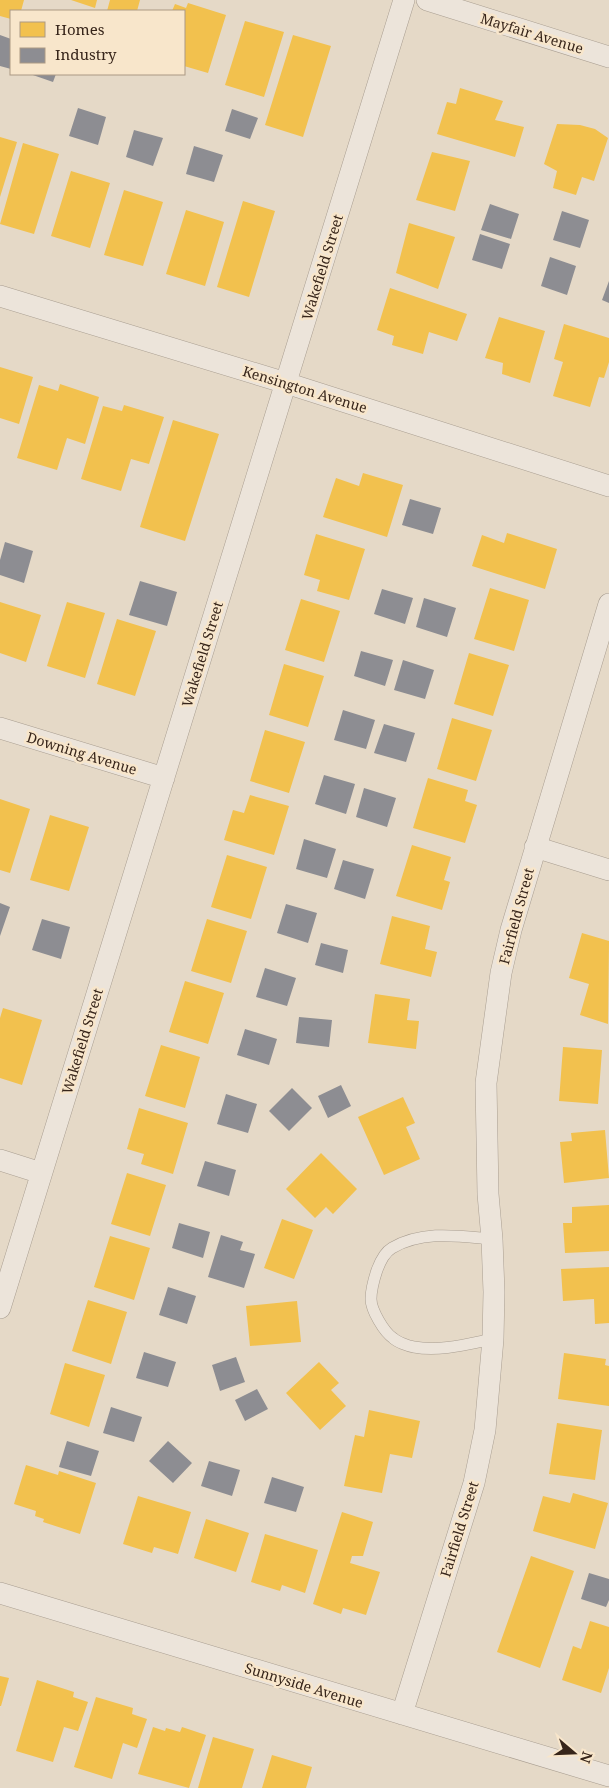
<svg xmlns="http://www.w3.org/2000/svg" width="609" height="1788" font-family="'Noto Serif',serif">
	<rect width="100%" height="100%" fill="#e5d9c7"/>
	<path fill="#f2c14e" d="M0,0H24L21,11H11V19L0,16Z
		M71,0H97L95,8Z
		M110,0H140L137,11H107Z
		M188,3L226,15L208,73L184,66V11H172L175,4L186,8Z
		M245,21L284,32L264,97L225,85Z
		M293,35L331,46L303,137L265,125Z
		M460,88L503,101L495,120L524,127L515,157L437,134L447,102L456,104Z
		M557,124L580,125L595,129L608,138L594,181L582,177L576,195L553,188L557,171L544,164Z
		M0,137L17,142L0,197Z
		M23,143L59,154L34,234L0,224Z
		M432,152L470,161L455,211L416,200Z
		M71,171L110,183L90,248L51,236Z
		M124,190L163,202L143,266L104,255Z
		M243,201L275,211L249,297L217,287Z
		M186,210L224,222L205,286L166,274Z
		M409,223L455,237L438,289L396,273Z
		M390,288L467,314L457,341L429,332L423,354L392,345L394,336L377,330Z
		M499,317L545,331L530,383L502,374L503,363L485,358Z
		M564,324L609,338V362L604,378L599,377L590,407L553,396L563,362L554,359Z
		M0,367L33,377L19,424L0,418Z
		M60,384L99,397L85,444L67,438L57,470L17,458L39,385L58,391Z
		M124,405L164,417L149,464L131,459L121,491L81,479L103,406L122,411Z
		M173,420L219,434L185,541L140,527Z
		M363,473L403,485L387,537L323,517L336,478L359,486Z
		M507,533L557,549L545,589L472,566L482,535L504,543Z
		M316,534L365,549L349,600L317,591L320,580L304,575Z
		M490,588L529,600L514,651L474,639Z
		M301,599L340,611L324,662L285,650Z
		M0,602L41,615L26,662L0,653Z
		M67,602L105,613L85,678L47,666Z
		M117,619L156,631L135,696L97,684Z
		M469,653L509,665L493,716L454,704Z
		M284,664L324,676L308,727L269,715Z
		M452,718L492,730L476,781L437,769Z
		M265,730L305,742L289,793L250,781Z
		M428,778L468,790L465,801L477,805L465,843L413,828Z
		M250,795L289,806L274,855L224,840L233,810L244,813Z
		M0,799L30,809L10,873L0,870Z
		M50,815L89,827L69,891L30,880Z
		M412,845L451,857L444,880L450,882L442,910L396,896Z
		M227,855L267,867L251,919L211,907Z
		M392,916L430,926L425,949L437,952L431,977L380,964Z
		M207,919L247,931L231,983L191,971Z
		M582,933L609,941L608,1024L580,1015L589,984L569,978Z
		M185,981L224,993L208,1044L169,1032Z
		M375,994L410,999L407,1020L419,1021L416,1049L368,1043Z
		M3,1008L42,1020L22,1085L0,1078V1018Z
		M161,1045L200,1057L185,1108L145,1096Z
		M563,1047L602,1050L598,1104L559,1101Z
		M403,1097L415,1123L406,1127L420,1159L384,1175L358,1117Z
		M139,1108L188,1123L173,1174L141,1164L144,1154L127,1149Z
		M605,1130L609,1178L564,1183L560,1142L572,1141L571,1133Z
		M321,1153L357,1189L333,1214L326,1207L315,1218L286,1189Z
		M127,1173L166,1185L150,1236L111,1224Z
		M609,1205V1251L565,1253L563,1223H572V1207Z
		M282,1219L313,1230L294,1279L264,1268Z
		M110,1236L150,1248L134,1300L94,1287Z
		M609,1267V1323L595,1324L594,1299L563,1301L561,1269Z
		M88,1300L127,1312L111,1364L72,1351Z
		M297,1301L301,1342L250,1346L246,1306Z
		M564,1353L606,1359L605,1365L609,1366V1406L558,1399Z
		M319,1362L339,1383L331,1390L346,1406L320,1430L286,1393Z
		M65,1363L105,1375L89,1427L50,1414Z
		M369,1410L420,1421L412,1458L390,1454L382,1493L344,1486L355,1435L364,1437Z
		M557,1423L602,1430L595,1480L549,1474Z
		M26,1465L58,1475L59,1471L96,1483L80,1534L43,1522L44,1519L35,1516L36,1511L14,1504Z
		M573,1493L608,1503L595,1549L533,1531L543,1496L570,1503Z
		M138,1496L191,1512L178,1554L154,1547L152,1553L123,1544Z
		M342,1512L373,1522L363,1556H352L350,1563L380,1572L366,1615L343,1608L341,1614L313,1604Z
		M206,1519L249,1533L236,1572L194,1558Z
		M265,1534L318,1550L305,1593L282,1585L280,1591L251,1582Z
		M531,1556L574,1571L540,1668L497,1652Z
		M590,1621L609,1627V1668L601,1693L562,1680L573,1646L581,1649Z
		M0,1676L9,1678L1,1706H0Z
		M37,1680L74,1692L73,1697L88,1702L78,1731L64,1727L53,1762L16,1751Z
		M96,1697L133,1708L132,1714L147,1719L137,1748L123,1743L112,1779L74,1767Z
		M153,1727L165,1731L166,1728L180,1732L182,1727L206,1735L189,1788L138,1774Z
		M213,1737L254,1749L242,1788H198Z
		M272,1755L312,1767L306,1788H262Z"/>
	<path fill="#8d8d92" d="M0,35L11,39V69L0,66Z
		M30,74H56L53,82Z
		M78,108L106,117L98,145L69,136Z
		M232,109L258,118L250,139L225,131Z
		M134,130L163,138L153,166L126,157Z
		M194,146L223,155L214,182L186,174Z
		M490,204L519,214L511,239L481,230Z
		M562,211L589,220L580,248L553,240Z
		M480,234L510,244L502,269L472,260Z
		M550,257L576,266L567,295L541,286Z
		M609,281V303L602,300Z
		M410,499L441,508L433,534L402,525Z
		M5,542L33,551L24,583L0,575V560Z
		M140,581L177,592L167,626L129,615Z
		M382,589L413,598L405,624L374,614Z
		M424,598L456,608L447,637L416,627Z
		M361,651L393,660L385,686L354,676Z
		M403,660L434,670L425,699L394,690Z
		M343,710L375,720L366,749L334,740Z
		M384,724L415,733L406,762L374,753Z
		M324,775L355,784L346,814L315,804Z
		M364,788L396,798L387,827L356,817Z
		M304,839L336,849L327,878L296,869Z
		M343,860L374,869L365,899L334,889Z
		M0,903L10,907L0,936Z
		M286,904L317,913L308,943L277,933Z
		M42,919L70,927L61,959L32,950Z
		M321,943L348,950L343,973L315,965Z
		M265,968L296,978L287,1006L256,997Z
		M299,1017L332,1020L329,1047L296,1043Z
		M245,1029L277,1039L269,1065L237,1055Z
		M341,1085L351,1106L328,1118L318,1096Z
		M292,1088L312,1108L289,1131L269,1111Z
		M226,1094L257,1104L248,1133L217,1124Z
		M205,1161L236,1170L229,1196L197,1186Z
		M179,1223L210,1232L203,1258L172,1248Z
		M221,1235L243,1242L240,1250L255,1254L244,1288L208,1277Z
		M168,1287L196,1296L187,1324L159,1315Z
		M144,1352L176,1362L168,1387L136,1378Z
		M236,1357L245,1382L220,1391L212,1365Z
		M257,1389L268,1409L245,1421L235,1400Z
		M111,1407L142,1417L134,1442L103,1433Z
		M67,1441L99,1451L91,1476L59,1467Z
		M168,1441L192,1463L173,1483L149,1461Z
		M209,1461L240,1470L232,1496L201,1486Z
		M272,1477L304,1487L296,1512L264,1503Z
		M589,1573L609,1579V1600L606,1607L581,1599Z"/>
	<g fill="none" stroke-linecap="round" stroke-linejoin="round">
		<defs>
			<path id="service" d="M492,1239C458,1236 423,1230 392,1248C385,1252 380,1262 377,1270C374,1279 371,1289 371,1299C371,1310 384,1332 393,1338C397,1342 408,1346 414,1347C439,1352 468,1344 493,1339"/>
			<path id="minor" d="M427,0L609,57
				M0,296L286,383L609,486
				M0,728L164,778
				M535,847L609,870
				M0,1160L41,1173
				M0,1308L404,0
				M0,1593L609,1776
				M402,1714L474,1483L485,1430L493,1339L494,1292L492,1239L488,1194L486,1083L501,973L511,930L609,604"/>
		</defs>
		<use href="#service" stroke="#a99e91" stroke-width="12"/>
		<use href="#minor" stroke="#a99e91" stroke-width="22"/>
		<use href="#service" stroke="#ece4da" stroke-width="11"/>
		<use href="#minor" stroke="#ece4da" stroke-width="21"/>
	</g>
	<g text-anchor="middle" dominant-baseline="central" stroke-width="5" stroke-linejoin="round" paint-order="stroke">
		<g font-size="14" fill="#37251a" stroke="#f8e6cb">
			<text transform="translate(532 33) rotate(17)">Mayfair Avenue</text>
			<text transform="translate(322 267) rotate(-73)">Wakefield Street</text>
			<text transform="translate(305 389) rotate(17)">Kensington Avenue</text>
			<text transform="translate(202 654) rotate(-73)">Wakefield Street</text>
			<text transform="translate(82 753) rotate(17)">Downing Avenue</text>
			<text transform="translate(516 916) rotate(-75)">Fairfield Street</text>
			<text transform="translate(82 1041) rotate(-73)">Wakefield Street</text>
			<text transform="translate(459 1529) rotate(-73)">Fairfield Street</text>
			<text transform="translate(304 1685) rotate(17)">Sunnyside Avenue</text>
		</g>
	</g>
	<rect x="10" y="10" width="175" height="65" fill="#f8e6cb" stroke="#ab9984"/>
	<rect x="20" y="22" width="25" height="15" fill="#f2c14e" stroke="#ab9984"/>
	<text x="55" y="35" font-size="15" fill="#37251a">Homes</text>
	<rect x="20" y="48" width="25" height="15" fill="#8d8d92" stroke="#ab9984"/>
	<text x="55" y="60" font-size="15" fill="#37251a">Industry</text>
	<g transform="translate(574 1753) rotate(109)" stroke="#f8e6cb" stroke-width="4" paint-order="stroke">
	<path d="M0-4L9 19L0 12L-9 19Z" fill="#37251a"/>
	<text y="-8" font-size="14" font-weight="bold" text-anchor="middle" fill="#37251a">N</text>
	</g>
</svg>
